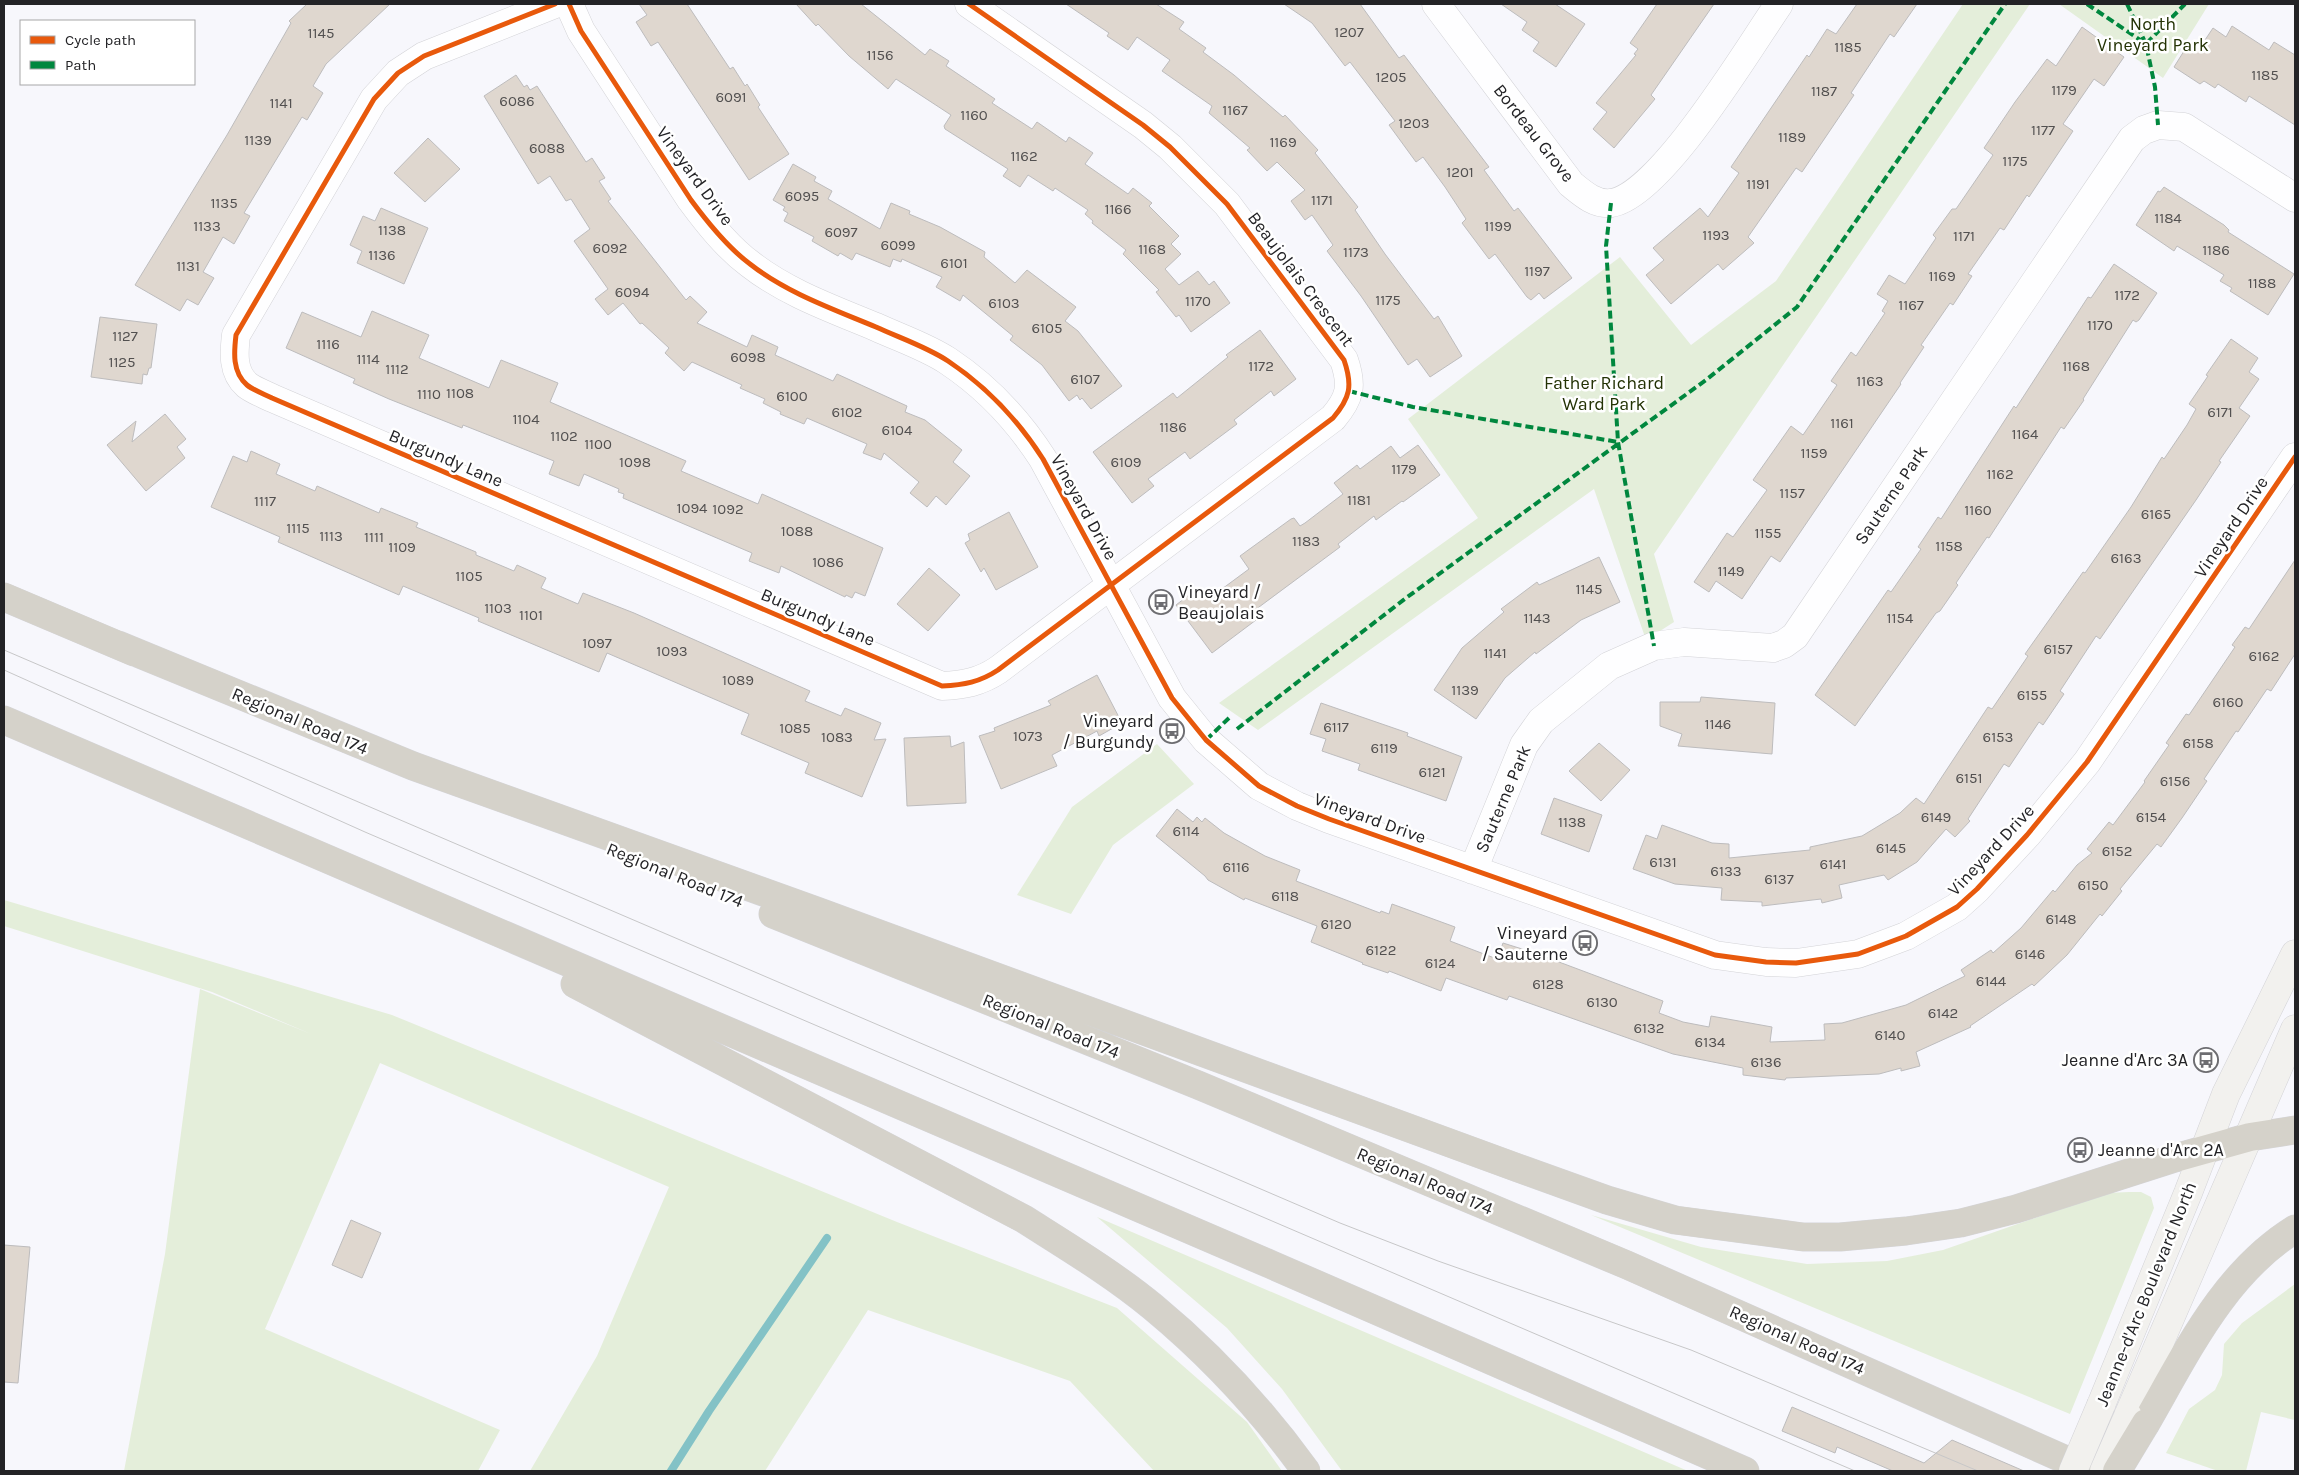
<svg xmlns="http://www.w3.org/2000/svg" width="2299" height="1475" font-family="Karla,sans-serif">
	<rect width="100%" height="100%" fill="#f7f7fc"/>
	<path fill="#e4eeda" d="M1963,4H2030L1654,554L1674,622L1646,640L1594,489L1258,730L1219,703L1478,518L1408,419L1620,257L1691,345L1776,281Z
		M2059,4H2209L2163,78Z
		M1157,744L1194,784L1113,845L1071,914L1017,895L1072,807Z
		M4,900L392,1015L897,1222L1117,1308L1247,1422L1282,1471H1154L1070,1381L868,1310L765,1471H530L597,1356L669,1187L380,1063L265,1329L500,1430L478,1471H124L165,1254L200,989L311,1034L212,992L4,926Z
		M2129,1192H2141L2151,1197L2154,1208L2070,1414L1591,1215L1701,1247L1807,1264L1887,1261L1943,1250L2107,1193Z
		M1097,1217L1688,1471H1342L1282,1389L1227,1328Z
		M2295,1284V1420L2261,1412L2246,1471H2218L2166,1453L2189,1409L2215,1390L2222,1375L2224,1344L2242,1323Z"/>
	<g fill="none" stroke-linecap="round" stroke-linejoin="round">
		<path stroke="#83c2c6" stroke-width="8" d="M671,1471L709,1411L827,1238"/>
	</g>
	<path fill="#dfd7cf" stroke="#bdbcbd" d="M307,4H390L326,64L313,86L323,93L307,120L302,117L244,213L250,216L234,244L223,237L203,272L214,278L198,305L187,299L180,311L135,285L227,135L291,23L289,21Z
		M639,4H687L730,69L733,67L745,86L747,84L760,105L758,107L789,154L749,180L658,42L651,46L636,22L647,15Z
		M796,4H861L925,55L930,49L949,61L946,66L995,99L992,103L1032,129L1037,122L1066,142L1069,137L1093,153L1085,164L1128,194L1133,188L1152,203L1149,206L1179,236L1171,244L1181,254L1165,269L1179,285L1198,271L1209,285L1214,281L1230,303L1191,332L1179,315L1176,317L1156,292L1159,290L1123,254L1126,250L1092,223L1093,221L1085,214L1088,210L1055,188L1053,191L1028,175L1020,187L1003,176L1008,169L945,129L944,126L951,115L896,79L888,89L849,56L818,24L816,26Z
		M1066,4H1156L1184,22L1179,29L1206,48L1203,52L1234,75L1283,117L1285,115L1318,150L1315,153L1358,207L1355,210L1385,254L1434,319L1438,316L1462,356L1430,377L1417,359L1408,365L1361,296L1327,251L1333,245L1312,215L1305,220L1291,201L1305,190L1277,162L1267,171L1247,150L1250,148L1209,113L1212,106L1162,71L1170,60L1137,37L1128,50L1107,36L1109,33Z
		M1284,4H1360L1399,58L1404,55L1489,167L1484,170L1514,211L1518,208L1572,278L1544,299L1539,293L1531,300L1527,297L1495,254L1489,259L1462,223L1466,219L1445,187L1423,157L1416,162L1389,125L1395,121L1350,62L1345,66L1312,23Z
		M1501,4H1555L1585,24L1556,67L1533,51L1539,42L1522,30L1527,22Z
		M1657,4H1714L1651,95L1655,99L1614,148L1593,129L1607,112L1596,103L1636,55L1634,54L1638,49L1630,43Z
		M1857,4H1917L1894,37L1890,34L1851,93L1854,95L1802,172L1796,168L1748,237L1754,243L1723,270L1718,264L1671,304L1646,275L1664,260L1653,248L1700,208L1708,217L1739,173L1731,167L1807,55L1809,57L1827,29L1836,34Z
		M2232,26L2269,50L2274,42L2295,55V125L2249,96L2246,102L2218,84L2215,88L2204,81L2200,84L2174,67L2189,43L2199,49L2213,28L2226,37Z
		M2082,27L2124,57L2104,86L2094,79L2063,124L2073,131L2029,197L2027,195L2004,230L2000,228L1968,274L1972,276L1953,305L1950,303L1921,345L1924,347L1900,383L1901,384L1780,562L1771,556L1742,599L1716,581L1709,592L1694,582L1727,533L1733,537L1767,490L1753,480L1791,426L1803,435L1837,385L1831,381L1851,352L1856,356L1885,313L1882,311L1888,301L1877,294L1889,275L1905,284L1936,238L1933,235L1952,209H1956L1993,155L1984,148L2015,102L2047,59L2056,66Z
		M516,75L524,87L527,85L530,90L537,86L586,162L592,158L605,178L599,181L611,199L608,201L686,300L690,296L707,312L697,323L747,347L752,335L778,347L775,355L833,381L837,374L907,406L905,412L925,420L962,450L953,462L970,476L946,505L936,496L927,507L910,493L919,482L884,453L881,460L863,453L867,444L807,418L804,424L780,414L781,412L763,403L765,399L740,388L742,385L692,362L684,371L665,353L669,348L642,323L640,324L623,303L608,315L595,299L608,289L574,241L590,229L571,199L566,201L550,176L538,184L484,96Z
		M428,138L460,169L425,202L394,173Z
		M793,164L816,177L814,181L832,191L828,199L880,229L891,203L910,211L909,214L940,227L985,252L984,257L1015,283L1027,270L1076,307L1065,321L1078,331L1122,386L1091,409L1082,398L1080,400L1077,395L1069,401L1042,365L1010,340L1013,336L963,295L960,301L936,287L942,277L902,259L901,262L893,259L890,267L856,253L852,260L840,253L838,256L812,241L814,237L784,221L788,213L783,210L785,207L773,200Z
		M2164,187L2224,225L2229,230L2228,232L2294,274L2268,315L2230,291L2232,288L2220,281L2224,275L2177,246L2174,251L2136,225L2158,191L2160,192Z
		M381,208L428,228L404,284L357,263L362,251L350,245L363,216L375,221Z
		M2114,264L2157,293L2139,320L2136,322L2133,320L2083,399L2084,400L2064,429L2061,427L1989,538L1987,537L1956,583L1958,585L1940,611L1936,613L1855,726L1815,695L1888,590L1891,592L1921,549L1918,547L1938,517L1941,519L2014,406L2016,408L2088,297L2091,298Z
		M372,311L429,335L419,358L489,388L501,360L558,383L550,402L686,461L681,471L758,504L762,494L883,548L865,596L855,592L852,598L846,595L845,597L781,566L779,573L749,561L752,553L623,498L624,494L618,492L619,489L584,474L579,486L549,474L554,461L463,425L462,428L389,399L353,383L355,379L286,348L302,312L361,337Z
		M100,317L157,324L151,368H149L147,375L143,374L142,384L91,377Z
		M1260,330L1296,379L1274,396L1271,391L1234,420L1237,424L1190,459L1185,452L1148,479L1154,486L1132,503L1093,452L1173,393L1177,398L1228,357L1226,355Z
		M2231,339L2258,358L2249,372L2259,379L2239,408L2250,416L2219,461L2221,462L2196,500L2100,639L2096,636L2060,691L2064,694L2043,725L2039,722L2009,767L2004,764L1968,819L1970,821L1955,837L1946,829L1917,862L1888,880L1884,875L1839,885L1842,898L1822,903L1821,899L1762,906V902L1721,900L1722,888L1675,884L1633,869L1646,835L1657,839L1662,825L1712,843L1729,844V858L1810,850V847L1862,836L1900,813L1916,798L1924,804L1988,707L1992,709L2028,656L2025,654L2083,572L2085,573L2131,507L2162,457L2164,459L2187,425L2196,409L2189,404L2208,376L2206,375Z
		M165,414L186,439L177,447L185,458L146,491L107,445L136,421L132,442Z
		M1418,445L1440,475L1403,502L1402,501L1376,520L1374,516L1338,544L1340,547L1255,610L1260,617L1212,653L1176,605L1198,588L1207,600L1249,569L1240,556L1291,519L1294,518L1300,526L1305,523L1343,494L1334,483L1357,465L1360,469L1391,446L1400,458Z
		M251,451L280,464L276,474L315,491L317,486L379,513L381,508L418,523L416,527L476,552V555L514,571L517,565L546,578L541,588L578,604L583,593L634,613L810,691L805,701L841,716L845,708L881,723L874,740L886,739L862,797L805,773L809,763L741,734L749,714L607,653L599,672L478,621L479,618L403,586L399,595L278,542L280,537L211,507L233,456L247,462Z
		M1009,512L1038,567L996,590L984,568L981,572L965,543L970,540L968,534Z
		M1599,557L1620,602L1581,620L1536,654L1535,652L1505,678L1476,719L1434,690L1462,648L1504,612L1501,609L1537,582L1539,585Z
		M2295,560V654L2271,691L2267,689L2238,732L2236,731L2204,779L2207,781L2182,818L2161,847L2157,844L2120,889L2122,891L2102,916L2100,914L2067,955L2034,986L2032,984L1970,1026L1971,1027L1916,1052L1920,1066L1901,1071V1068L1879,1074L1786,1078L1785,1080L1743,1075V1068L1673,1054L1509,996L1507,1000L1446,978L1441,991L1389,971L1388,973L1362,964L1363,963L1311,942L1317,926L1245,898L1244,900L1208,880L1205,876L1156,836L1177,809L1193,822L1197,817L1202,822L1205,818L1224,833L1265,856L1300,870L1296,881L1380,913L1381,911L1389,914L1392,904L1455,927L1450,941L1497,959L1503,943L1535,953L1663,1001L1659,1013L1683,1022L1709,1027L1711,1016L1772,1027L1770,1042L1825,1040L1824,1024L1842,1023L1906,1005L1965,976L1961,970L1991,950L1993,953L2021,928L2053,890L2055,892L2077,865L2092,853L2087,849L2109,822L2113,825L2145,782L2144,781L2169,745L2166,743L2186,714L2189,715L2235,647L2232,645L2245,627L2249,629Z
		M929,568L960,595L928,631L897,604Z
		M1097,675L1122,723L1099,736L1097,731L1052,755L1057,766L1001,789L979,736L995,731L994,728L1051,705L1048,701Z
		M1701,697L1775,703L1772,754L1678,746L1682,734L1660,726V702H1700Z
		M1321,703L1408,733L1407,736L1462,757L1446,801L1358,770L1360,764L1322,751L1326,739L1310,734Z
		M950,736L951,747L964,742L966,803L907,806L904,738Z
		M1599,743L1630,770L1601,801L1569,771Z
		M1554,798L1602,815L1589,852L1541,834Z
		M351,1220L381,1233L362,1278L332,1265Z
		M4,1245L30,1247L18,1383L4,1382Z
		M1792,1407L1924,1463L1952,1440L2024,1471H1893L1837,1447L1835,1453L1782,1431Z"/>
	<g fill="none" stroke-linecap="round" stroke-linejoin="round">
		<defs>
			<path id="minor" d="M555,4L424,56L398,73L374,99L236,335C234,352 232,372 247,385C253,390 264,394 272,398L942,686C964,685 980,682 998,670L1333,418C1350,398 1353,386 1344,360L1227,204L1170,147L1143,125L969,4
				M569,4L581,31L691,200C708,223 727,247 750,264C787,293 833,309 876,327C900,338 927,347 948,361C987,387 1018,420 1043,459L1172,698L1206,740L1259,786L1297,806L1329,819L1715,955L1766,962L1796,963L1858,954L1906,936L1957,907L1977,889L2027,835L2087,762L2295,457
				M1436,4L1571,184C1582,193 1595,205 1611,203C1660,197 1750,46 1779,4
				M1473,870L1524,745L1541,721L1609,666L1654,646L1684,642L1773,648L1784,644L1795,636L2132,139L2144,130L2158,125L2184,127L2295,198"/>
			<path id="secondary" d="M2101,1405L2188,1193L2226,1094L2295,954
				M2128,1416L2295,1029"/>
			<path id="motorway" d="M4,597L134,652
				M118,645L413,766L819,912L1518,1168L1607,1200L1675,1220L1803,1237H1840L1906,1231L1961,1223L2016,1209L2175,1158L2250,1137L2295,1130
				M4,720L1272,1265L1745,1471
				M773,914L1198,1085L1627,1265L2091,1471
				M575,984L1024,1219C1068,1247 1113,1274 1153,1307C1211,1355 1262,1410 1306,1471
				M2146,1423C2187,1352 2224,1273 2295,1229"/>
		</defs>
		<use href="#minor" stroke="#d3d3d7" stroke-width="29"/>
		<use href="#secondary" stroke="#d3d3d7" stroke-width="29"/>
		<use href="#motorway" stroke="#d4d4d7" stroke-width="29"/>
		<use href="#minor" stroke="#fefeff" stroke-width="28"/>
		<use href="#secondary" stroke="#f2f1ee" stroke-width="28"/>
		<use href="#motorway" stroke="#d5d2ca" stroke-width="28"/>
		<path stroke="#c7c7c8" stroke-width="1" d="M4,650L1340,1223L1438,1261L1691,1350L1978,1471
			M4,670L365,832L1855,1471"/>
		<defs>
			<path id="secondary-bridge" d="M2073,1471L2101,1405
				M2104,1471L2128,1416"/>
			<path id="motorway-bridge" d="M2117,1471L2146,1423"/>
		</defs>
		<use href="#secondary-bridge" stroke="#d3d3d7" stroke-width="29" stroke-linecap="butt"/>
		<use href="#motorway-bridge" stroke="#d4d4d7" stroke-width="29" stroke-linecap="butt"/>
		<use href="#secondary-bridge" stroke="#f2f1ee" stroke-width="28"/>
		<use href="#motorway-bridge" stroke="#d5d2ca" stroke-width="28"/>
		<path stroke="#00873e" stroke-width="4" stroke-dasharray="8 4" stroke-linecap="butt" d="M2087,4L2146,44L2185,4
			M2127,4L2146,44L2155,87L2158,125
			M1611,203L1606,246L1618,442L1654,646
			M1349,391L1413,407L1618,442
			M1237,729L1406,598L1706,380L1797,307L2005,4
			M1206,740L1229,718"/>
		<defs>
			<path id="cycleway" d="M555,4L424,56L398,73L374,99L236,335C234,352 232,372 247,385C253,390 264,394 272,398L942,686C964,685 980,682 998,670L1333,418C1350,398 1353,386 1344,360L1227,204L1170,147L1143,125L969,4
				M569,4L581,31L691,200C708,223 727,247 750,264C787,293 833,309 876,327C900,338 927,347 948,361C987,387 1018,420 1043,459L1172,698L1206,740L1259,786L1297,806L1329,819L1715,955L1766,962L1796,963L1858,954L1906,936L1957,907L1977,889L2027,835L2087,762L2295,457"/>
		</defs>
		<use href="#cycleway" stroke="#fff" stroke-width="8"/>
		<use href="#cycleway" stroke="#e8590c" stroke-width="5"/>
	</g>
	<defs>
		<symbol id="bus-ring" viewBox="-11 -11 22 22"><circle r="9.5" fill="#fff" stroke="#6d6d71" stroke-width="1.5"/><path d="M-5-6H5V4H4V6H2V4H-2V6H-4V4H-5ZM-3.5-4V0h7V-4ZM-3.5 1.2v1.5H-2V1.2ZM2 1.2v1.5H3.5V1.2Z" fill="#6d6d71"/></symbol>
	</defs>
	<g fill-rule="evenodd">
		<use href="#bus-ring" x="1147" y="588" width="28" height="28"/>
		<use href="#bus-ring" x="1158" y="717" width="28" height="28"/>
		<use href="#bus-ring" x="1571" y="929" width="28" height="28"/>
		<use href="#bus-ring" x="2192" y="1046" width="28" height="28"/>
		<use href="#bus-ring" x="2066" y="1136" width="28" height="28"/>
	</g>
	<g text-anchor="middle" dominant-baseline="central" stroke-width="5" stroke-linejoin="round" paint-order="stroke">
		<g font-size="15" fill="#525050">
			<text x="1349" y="32">1207</text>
			<text x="321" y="33">1145</text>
			<text x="1848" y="47">1185</text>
			<text x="880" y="55">1156</text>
			<text x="2265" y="75">1185</text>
			<text x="1391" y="77">1205</text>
			<text x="2064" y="90">1179</text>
			<text x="1824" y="91">1187</text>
			<text x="731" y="97">6091</text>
			<text x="517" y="101">6086</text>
			<text x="281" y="103">1141</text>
			<text x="1235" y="110">1167</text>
			<text x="974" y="115">1160</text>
			<text x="1414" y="123">1203</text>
			<text x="2043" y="130">1177</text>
			<text x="1792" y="137">1189</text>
			<text x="258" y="140">1139</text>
			<text x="1283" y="142">1169</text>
			<text x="547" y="148">6088</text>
			<text x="1024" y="156">1162</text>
			<text x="2015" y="161">1175</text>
			<text x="1460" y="172">1201</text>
			<text x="1758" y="184">1191</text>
			<text x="802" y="196">6095</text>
			<text x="1322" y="200">1171</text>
			<text x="224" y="203">1135</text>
			<text x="1118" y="209">1166</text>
			<text x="2168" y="218">1184</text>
			<text x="207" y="226">1133</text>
			<text x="1498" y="226">1199</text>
			<text x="392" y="230">1138</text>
			<text x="841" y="232">6097</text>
			<text x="1716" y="235">1193</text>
			<text x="1964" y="236">1171</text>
			<text x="898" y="245">6099</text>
			<text x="610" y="248">6092</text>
			<text x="1152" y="249">1168</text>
			<text x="2216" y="250">1186</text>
			<text x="1356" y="252">1173</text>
			<text x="382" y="255">1136</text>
			<text x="954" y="263">6101</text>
			<text x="188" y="266">1131</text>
			<text x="1537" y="271">1197</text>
			<text x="1942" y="276">1169</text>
			<text x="2262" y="283">1188</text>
			<text x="632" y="292">6094</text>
			<text x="2127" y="295">1172</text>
			<text x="1388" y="300">1175</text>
			<text x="1198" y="301">1170</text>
			<text x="1004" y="303">6103</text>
			<text x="1911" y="305">1167</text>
			<text x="2100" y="325">1170</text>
			<text x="1047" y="328">6105</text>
			<text x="125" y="336">1127</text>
			<text x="328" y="344">1116</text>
			<text x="748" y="357">6098</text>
			<text x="368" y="359">1114</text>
			<text x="122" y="362">1125</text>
			<text x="1261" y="366">1172</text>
			<text x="2076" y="366">1168</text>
			<text x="397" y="369">1112</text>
			<text x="1085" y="379">6107</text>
			<text x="1870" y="381">1163</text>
			<text x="460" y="393">1108</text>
			<text x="429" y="394">1110</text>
			<text x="792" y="396">6100</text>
			<text x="847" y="412">6102</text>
			<text x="2220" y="412">6171</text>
			<text x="526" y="419">1104</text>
			<text x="1842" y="423">1161</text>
			<text x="1173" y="427">1186</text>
			<text x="897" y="430">6104</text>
			<text x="2025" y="434">1164</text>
			<text x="564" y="436">1102</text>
			<text x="598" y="444">1100</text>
			<text x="1814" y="453">1159</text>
			<text x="635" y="462">1098</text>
			<text x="1126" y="462">6109</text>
			<text x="1404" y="469">1179</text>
			<text x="2000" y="474">1162</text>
			<text x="1792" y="493">1157</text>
			<text x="1359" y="500">1181</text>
			<text x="265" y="501">1117</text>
			<text x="692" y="508">1094</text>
			<text x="728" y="509">1092</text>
			<text x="1978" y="510">1160</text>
			<text x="2156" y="514">6165</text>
			<text x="298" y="528">1115</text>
			<text x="797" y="531">1088</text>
			<text x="1768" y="533">1155</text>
			<text x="331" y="536">1113</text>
			<text x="374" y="537">1111</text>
			<text x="1306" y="541">1183</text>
			<text x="1949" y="546">1158</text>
			<text x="402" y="547">1109</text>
			<text x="2126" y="558">6163</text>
			<text x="828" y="562">1086</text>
			<text x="1731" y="571">1149</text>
			<text x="469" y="576">1105</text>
			<text x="1589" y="589">1145</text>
			<text x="498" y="608">1103</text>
			<text x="531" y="615">1101</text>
			<text x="1537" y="618">1143</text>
			<text x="1900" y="618">1154</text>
			<text x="597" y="643">1097</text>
			<text x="2058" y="649">6157</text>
			<text x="672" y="651">1093</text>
			<text x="1495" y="653">1141</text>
			<text x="2264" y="656">6162</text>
			<text x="738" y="680">1089</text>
			<text x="1465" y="690">1139</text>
			<text x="2032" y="695">6155</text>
			<text x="2228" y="702">6160</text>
			<text x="1718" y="724">1146</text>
			<text x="1336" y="727">6117</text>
			<text x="795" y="728">1085</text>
			<text x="1028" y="736">1073</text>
			<text x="837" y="737">1083</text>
			<text x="1998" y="737">6153</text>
			<text x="2198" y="743">6158</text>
			<text x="1384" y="748">6119</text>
			<text x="1432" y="772">6121</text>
			<text x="1969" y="778">6151</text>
			<text x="2175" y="781">6156</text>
			<text x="1936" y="817">6149</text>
			<text x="2151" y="817">6154</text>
			<text x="1572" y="822">1138</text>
			<text x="1186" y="831">6114</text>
			<text x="1891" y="848">6145</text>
			<text x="2117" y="851">6152</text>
			<text x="1663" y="862">6131</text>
			<text x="1833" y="864">6141</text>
			<text x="1236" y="867">6116</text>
			<text x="1726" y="871">6133</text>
			<text x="1779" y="879">6137</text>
			<text x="2093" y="885">6150</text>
			<text x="1285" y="896">6118</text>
			<text x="2061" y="919">6148</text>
			<text x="1336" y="924">6120</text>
			<text x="1381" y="950">6122</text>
			<text x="2030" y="954">6146</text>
			<text x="1440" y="963">6124</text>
			<text x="1991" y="981">6144</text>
			<text x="1548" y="984">6128</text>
			<text x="1602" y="1002">6130</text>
			<text x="1943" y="1013">6142</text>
			<text x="1649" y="1028">6132</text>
			<text x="1890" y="1035">6140</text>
			<text x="1710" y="1042">6134</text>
			<text x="1766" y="1062">6136</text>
		</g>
		<g font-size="18" fill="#233204" stroke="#fff">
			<text x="2153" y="24">North<tspan x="2153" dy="21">Vineyard Park</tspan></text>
			<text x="1604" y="383">Father Richard<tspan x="1604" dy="21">Ward Park</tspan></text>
		</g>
		<g font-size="18" fill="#232326" stroke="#fff">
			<text transform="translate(1534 133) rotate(52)">Bordeau Grove</text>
			<text transform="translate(695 176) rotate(54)">Vineyard Drive</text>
			<text transform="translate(1301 279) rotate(53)">Beaujolais Crescent</text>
			<text transform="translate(446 458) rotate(23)">Burgundy Lane</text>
			<text transform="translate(1891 495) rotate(-56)">Sauterne Park</text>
			<text transform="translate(1084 507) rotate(61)">Vineyard Drive</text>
			<text transform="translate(2231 527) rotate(-56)">Vineyard Drive</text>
			<text transform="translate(818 617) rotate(23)">Burgundy Lane</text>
			<text transform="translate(300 721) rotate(23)">Regional Road 174</text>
			<text transform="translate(1503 799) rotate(-67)">Sauterne Park</text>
			<text transform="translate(1370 818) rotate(20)">Vineyard Drive</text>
			<text transform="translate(1991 850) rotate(-47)">Vineyard Drive</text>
			<text transform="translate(675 875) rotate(22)">Regional Road 174</text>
			<text transform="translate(1051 1026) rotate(22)">Regional Road 174</text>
			<text transform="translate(1425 1181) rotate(23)">Regional Road 174</text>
			<text transform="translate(2146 1294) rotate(-68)">Jeanne-d'Arc Boulevard North</text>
			<text transform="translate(1797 1340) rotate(24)">Regional Road 174</text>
		</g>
		<g font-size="18" fill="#232326" stroke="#fff" text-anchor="end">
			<text x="1178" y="592" text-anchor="start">Vineyard /<tspan x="1178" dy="21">Beaujolais</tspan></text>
			<text x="1154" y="721">Vineyard<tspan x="1154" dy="21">/ Burgundy</tspan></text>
			<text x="1568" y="933">Vineyard<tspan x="1568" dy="21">/ Sauterne</tspan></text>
			<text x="2188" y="1060">Jeanne d'Arc 3A</text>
			<text x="2098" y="1150" text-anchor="start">Jeanne d'Arc 2A</text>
		</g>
	</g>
	<rect width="2299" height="1475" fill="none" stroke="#232326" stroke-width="10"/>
	<rect x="20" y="20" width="175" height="65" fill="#ffffff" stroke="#a7a7a8"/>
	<rect x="30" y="36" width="25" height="8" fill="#e8590c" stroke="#a7a7a8"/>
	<text x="65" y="45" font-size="15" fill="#232326">Cycle path</text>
	<rect x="30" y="61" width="25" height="8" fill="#00873e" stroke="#a7a7a8"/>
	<text x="65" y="70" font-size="15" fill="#232326">Path</text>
</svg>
